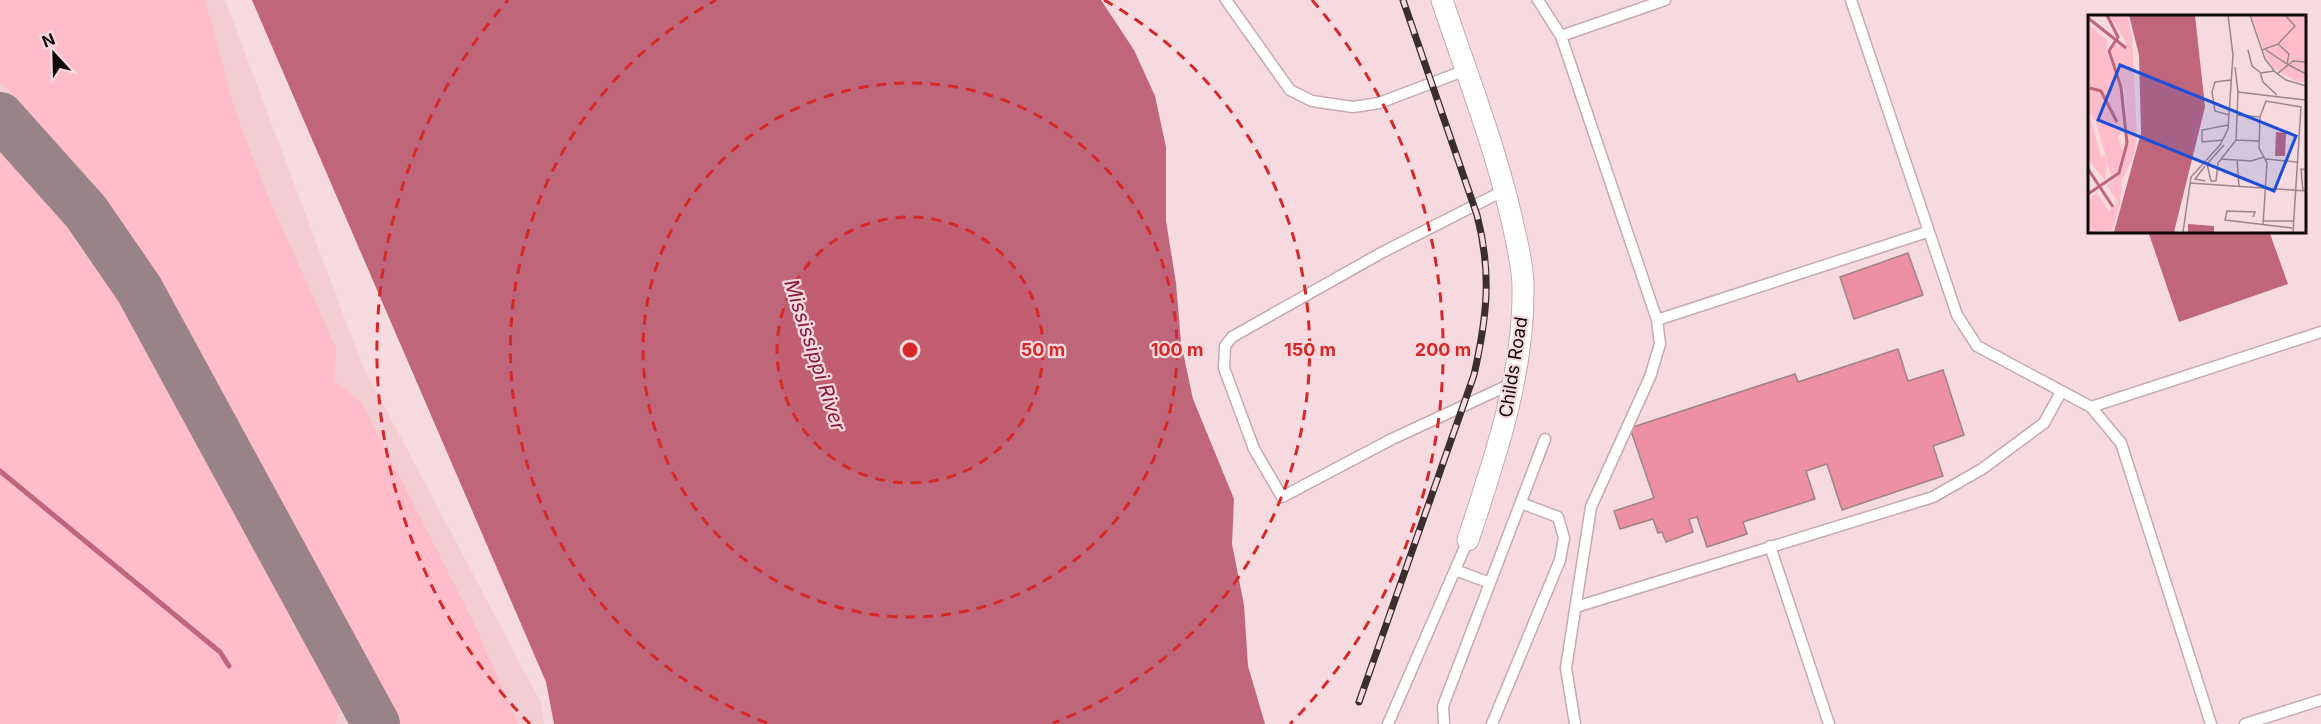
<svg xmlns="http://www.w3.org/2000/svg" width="2321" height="724" font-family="Inter,sans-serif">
	<rect width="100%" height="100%" fill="#f6dadf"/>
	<path fill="#f2cdd3" d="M0,0H225L361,362L541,703L544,724H0Z"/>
	<path fill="#ffbdca" d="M0,0H205L236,114L267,194L336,348L334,381L362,403L474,623L518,724H398L153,269L88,178L0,82Z
		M0,146L51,201L93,255L127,307L336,692L339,702L336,724H0Z"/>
	<path fill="#bf667a" d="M252,0H1101L1134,50L1155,96L1166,147V221L1176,283L1181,343L1193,399L1234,499L1232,544L1244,605L1248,666L1265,724H554L546,682Z
		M2148,231H2269L2288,284L2179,322Z"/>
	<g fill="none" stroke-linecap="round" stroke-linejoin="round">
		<path stroke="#bf667a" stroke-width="5" d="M0,471L220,652L229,666"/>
		<path stroke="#988488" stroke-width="48" d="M0,116L86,212L139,289L376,724"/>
	</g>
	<path fill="#ed8fa3" stroke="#9d8387" stroke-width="1.5" d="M1908,253L1923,295L1854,319L1840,277Z
		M1898,349L1908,381L1943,370L1964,435L1933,446L1943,476L1842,510L1827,464L1806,471L1815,499L1743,522L1747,534L1707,547L1697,517L1689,519L1693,532L1666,542L1662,532L1658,533L1653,519L1620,529L1614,511L1654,498L1630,428L1795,374L1798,382Z"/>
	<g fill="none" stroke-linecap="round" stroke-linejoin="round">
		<defs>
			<path id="lane" d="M1226,0L1290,90L1312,101L1353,107L1379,103L1466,70
				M1538,0L1561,36L1657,320L1927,232
				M1851,0L1957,315L1977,346L2091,407L2121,443L2211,724
				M1561,36L1665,0
				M1505,190L1383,252L1232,337L1225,346L1224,368L1254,449L1282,497L1392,439L1513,383
				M2091,407L2321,332
				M1770,546L1829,724
				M1455,570L1490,583
				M1576,607L1933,497L1982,469L2044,423L2061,392
				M1388,724L1468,540
				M1444,724L1443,706L1545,439
				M1492,724L1560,560L1564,538L1558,517L1521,503
				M1575,724L1566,668L1591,507L1650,377L1660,344L1657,320
				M2245,724L2321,700"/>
			<path id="street" d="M1442,0C1466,72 1494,143 1511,216C1516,239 1523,264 1523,288C1524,375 1495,458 1468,540"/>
		</defs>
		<use href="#lane" stroke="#c5aaaf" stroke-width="13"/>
		<use href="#street" stroke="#c5aaaf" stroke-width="23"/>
		<use href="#lane" stroke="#fff" stroke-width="10"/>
		<use href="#street" stroke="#fff" stroke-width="21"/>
		<defs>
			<path id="rail" d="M1359,702L1474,375C1487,317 1492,273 1477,215L1403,0"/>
		</defs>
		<use href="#rail" stroke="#3b2e31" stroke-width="7"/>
		<use href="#rail" stroke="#f6dadf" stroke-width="4.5" stroke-dasharray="14" stroke-linecap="butt"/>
	</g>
	<circle cx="910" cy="350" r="133" fill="#d62828" fill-opacity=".12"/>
	<g fill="none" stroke="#d62828" stroke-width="3" stroke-dasharray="10 8">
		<circle cx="910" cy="350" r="133"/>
		<circle cx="910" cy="350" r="267"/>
		<path d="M767 723A400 400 0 0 1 716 0M1104 0A400 400 0 0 1 1053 723"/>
		<path d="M530 724A533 533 0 0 1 508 0M1312 0A533 533 0 0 1 1290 724"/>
	</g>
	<g text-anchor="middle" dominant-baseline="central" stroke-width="4.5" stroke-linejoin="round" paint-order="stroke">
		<g font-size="18" fill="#11080a" stroke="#f6dadf">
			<text transform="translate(1513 367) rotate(-81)">Childs Road</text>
		</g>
		<g font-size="20" font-style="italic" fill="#86183e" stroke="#f6dadf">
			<text transform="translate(815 355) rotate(72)">Mississippi River</text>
		</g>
	</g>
	<g transform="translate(2088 15)">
		<rect width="218" height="218" fill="#f6dadf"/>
		<path d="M21,0H39L44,20L49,121L45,142L34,166L32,189L24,215L4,217L0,212V184L9,178L21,196L30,188L19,171L33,158L40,125L36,75L23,37L26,30L37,33L38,27ZM163,0H217V67H210L185,53L178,42ZM0,9L19,25L18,35L32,72L37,112L30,122L35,137L30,155L23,161L8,106L2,100L13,142L17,141L19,149L17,165L0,145Z" fill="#ffbdca"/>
		<path d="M41,0H107L117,92L86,217H26L53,118L51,40ZM188,117L198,118L197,141H187ZM100,209L126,211V217H100Z" fill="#bf667a"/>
		<path fill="none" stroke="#bf667a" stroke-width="3" d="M0,3L38,33M2,73L13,76L29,107M0,154L25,192M0,179L31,158L39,128L33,72L21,36L30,22L19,0"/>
		<path fill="none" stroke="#9a868a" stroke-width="1.5" d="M162,0L177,44L187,57L198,65L218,71M190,29L207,11L197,0M160,35L164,51L173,58L186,56M174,35L190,29L201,39L199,49L178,35M199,49L218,59M147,52L150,77L218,85M172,57L175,67L189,80M189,59L205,46L218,47M150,77L148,125L171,126M141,100L127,96L124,77L127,67L143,65M149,100L172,102L178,86L213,92L205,217M172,102L171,133L179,148L175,210M135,125L114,127V115L140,110M133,144L163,146L176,142M178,144L209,147M149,145L151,171M117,151L107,164L117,166M128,166H123L119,149L136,130M128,166L130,148L148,125M102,168L218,176M215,176L213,154L218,155M165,202L167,197L139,196L137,205L204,213M175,206H205M95,217L103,162L132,130L140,114L145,40L140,0"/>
		<path fill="#1d4ed8" fill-opacity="0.15" stroke="#1d4ed8" stroke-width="3" d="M32,50L208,121L186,176L10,105Z"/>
		<rect width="218" height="218" fill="none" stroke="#11080a" stroke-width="3"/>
	</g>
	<circle cx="910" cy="350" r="9" fill="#d62828" stroke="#f6dadf" stroke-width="3"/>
	<g font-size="18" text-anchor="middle" font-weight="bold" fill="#d62828" stroke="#f6dadf" stroke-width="4.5" stroke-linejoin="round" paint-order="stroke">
		<text x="1043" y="356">50 m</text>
		<text x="1177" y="356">100 m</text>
		<text x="1310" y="356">150 m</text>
		<text x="1443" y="356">200 m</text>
	</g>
	<g transform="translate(54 54) rotate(338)" stroke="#f6dadf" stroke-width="4.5" paint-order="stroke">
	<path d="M0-4.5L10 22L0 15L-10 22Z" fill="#11080a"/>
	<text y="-9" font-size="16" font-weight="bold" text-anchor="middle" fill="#11080a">N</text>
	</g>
</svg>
